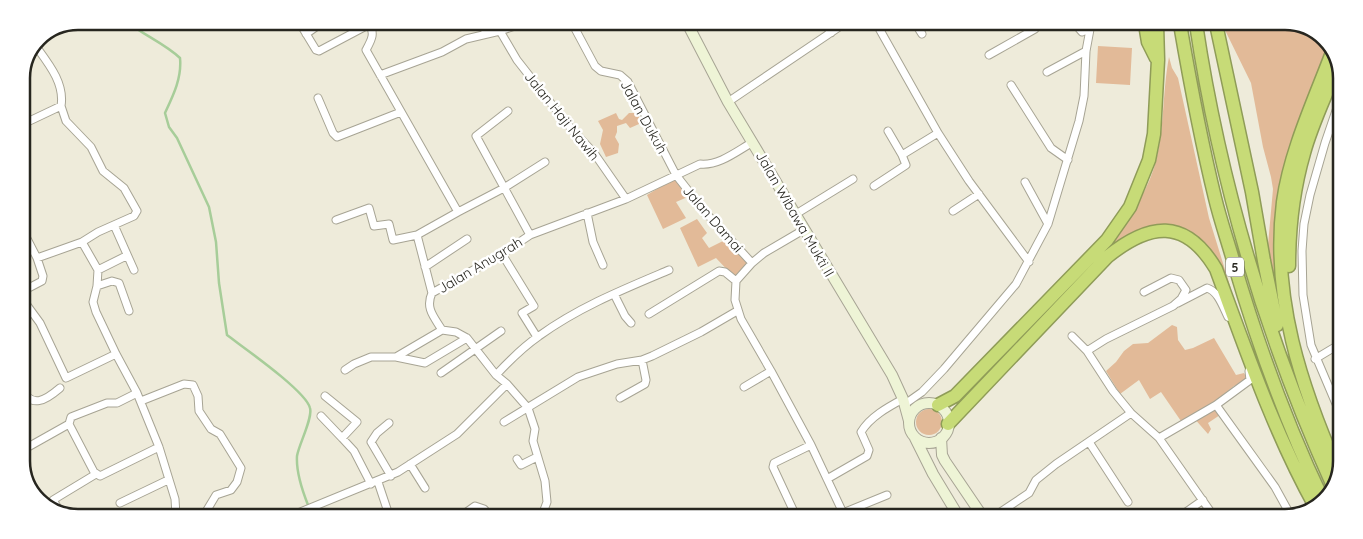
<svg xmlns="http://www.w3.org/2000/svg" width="1363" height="539" font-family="Quicksand,sans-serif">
	<rect width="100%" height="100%" fill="#eeebda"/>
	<path fill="#e2ba98" d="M1222,24H1304L1330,43L1322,62L1277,274L1278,306L1267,256L1273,189L1271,177L1263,147L1251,83Z
		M1098,46L1132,48L1130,85L1096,83Z
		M1169,57L1172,68L1178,78L1209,218L1231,289L1230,291L1207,247L1142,230L1123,238L1106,251C1123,225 1144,199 1154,168C1165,132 1162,93 1169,57Z
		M616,113L619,119L622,120L629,113H637L640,120L639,124L630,128L626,123L617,126V132L615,137L619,144L618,153L606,157L600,144L603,130L598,121Z
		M675,178L690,196L676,202L686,218L663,229L647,195Z
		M697,219L707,233L702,238L709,248L725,240L748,262L734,277L716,258L698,267L680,228Z
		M1172,325L1177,327L1178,340L1185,350L1193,348L1214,338L1236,375L1244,373L1251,385L1243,387L1240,384L1234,386L1212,404L1220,415L1208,423L1211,429L1208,434L1193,417L1183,424L1161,392L1150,399L1139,380L1120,394L1106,371L1116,362L1124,351L1133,344L1148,343Z
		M916 422a13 13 0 1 1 26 0a13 13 0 1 1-26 0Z"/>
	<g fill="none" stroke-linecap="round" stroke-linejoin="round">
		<path stroke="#a7cd99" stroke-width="2.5" d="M126,21C143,35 164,43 180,58C182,78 173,96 165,113L169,127L177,138L209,207L216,242L219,283L227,335C244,348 306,391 310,408C313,418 299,444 297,456C296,472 302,490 308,505
			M311,512L312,515"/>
		<defs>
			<path id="minor" d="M299,22L316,50L319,51L370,24
				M369,22C375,34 372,39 366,50L458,212L417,235L432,293
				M482,22L486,34
				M572,23L595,66L601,71L620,75L628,82L676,175L705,212L752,263
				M824,23L831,33
				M876,23L938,133L969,181L1029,262
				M915,23L922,34
				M1075,24L1082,32L1090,28
				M500,31L517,60L568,125L594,153L626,199
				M306,34L323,22
				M989,55L1035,29L1038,24
				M1047,72L1086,51
				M380,75L442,52L466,39L500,31L527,22
				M1011,85L1051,148L1068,160
				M318,98L333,133L337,137L401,112
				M728,102L845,23
				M61,106L66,121L91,147L103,171L124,188L137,211L134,216L98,232L82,242
				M508,111L476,136L530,235
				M21,125L61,106C65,83 48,63 35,45
				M902,155L938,133
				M1025,182L1048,224
				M874,186L906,165L902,155L888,131
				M953,211L979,194
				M458,212L504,188L545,162
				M587,213L593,242L603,265
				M796,214L853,179
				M336,220L369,208L374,226L389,224L393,240L417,235
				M114,225L134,270
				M21,227L37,258L82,242L98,270L97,286L93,302L96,312L116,354L137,393L159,447L175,499L176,515
				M805,229L764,253L752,263L736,281L735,300L741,319L771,371L811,445L845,517
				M502,254L534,306L522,313L537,337
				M425,267L467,239
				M98,270L126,256
				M97,286L112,281L119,283L129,311
				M21,292L42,281L43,276L37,258
				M614,294L625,316L631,323
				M21,297L40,323L66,378L116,354
				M1178,303L1207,288C1218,291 1223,307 1228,317
				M649,314L719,271L725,272L736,281
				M1072,336L1087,351L1113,391L1131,413L1159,438L1215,518
				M1087,351L1106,339L1173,306L1181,299L1186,290L1179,280L1171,278L1144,292
				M396,357L425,363L467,338
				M1315,359L1340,344
				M345,370L354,364L371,357H396L442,330
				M441,373L501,331
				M496,375C509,361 523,347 539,336C579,307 624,289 669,270
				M21,387C31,410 46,400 60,388
				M744,387L771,371
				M325,396L357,422L342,438L354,451L371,484
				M620,398L645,384L646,380L642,360
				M141,401L184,384L193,385L198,396L199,411L211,429L220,434L241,468L237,482L231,490L216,495L204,515
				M905,404L922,392L944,369L1016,284L1048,224L1079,121L1084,96L1086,51L1091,24
				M1216,405L1250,380L1249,371
				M1339,411L1311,345L1303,295L1302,251L1304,224L1310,195L1325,143L1341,96
				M321,416L342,438
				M504,422L578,377L617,364L642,360L652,356L701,332L737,311
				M389,423L377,433L371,442L391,476
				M69,424L94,472L100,476L159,447
				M1159,438L1216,405L1275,487L1291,516
				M1089,442L1128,502
				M21,451L69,424L71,417L107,403H117L137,393
				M517,459L521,465L537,457
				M410,464L425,488
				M827,479L867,456L869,450L861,432C870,417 888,407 903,399
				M378,482L389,515
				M120,503L168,480
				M795,514L773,467L774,463L811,445
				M62,515L53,500L96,474
				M293,515L398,472L457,434L507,384
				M461,516L475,506L484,509L490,516
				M537,516L544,510L547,502L545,481L533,441L535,429L528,408L507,384L496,375L467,338L456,332L442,330C434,317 425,308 432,293L502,254L530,235L626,199L700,164C719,166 737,151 753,142
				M833,517L887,495
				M993,517L1029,493L1036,480L1056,464L1131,413
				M1179,517L1203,500"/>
			<path id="secondary" d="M687,23L728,102L892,375L903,399L909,421
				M909 423a20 20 0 1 1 40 0a20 20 0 1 1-40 0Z
				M915,438L933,474L959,517
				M941,438L942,455L945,461L983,517"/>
			<path id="motorway" d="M1145,24L1148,42L1156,58
				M1180,24C1190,82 1201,141 1215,198C1220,219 1227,239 1233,260C1257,342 1286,423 1323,500
				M1196,24C1220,183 1267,340 1333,486
				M1216,24L1252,192L1264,261L1277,325
				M1333,50C1315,98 1290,151 1283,202C1271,297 1301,387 1339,473
				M1289,266C1289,228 1293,191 1304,153C1312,123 1327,94 1338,64
				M938,405L955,396L1107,240L1130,207L1149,160L1154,134L1158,60L1157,24
				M948,424L1107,257C1149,223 1185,217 1216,269C1246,350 1274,433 1316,508"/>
		</defs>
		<use href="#minor" stroke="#a7a494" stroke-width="9"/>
		<use href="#secondary" stroke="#a7a494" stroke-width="12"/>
		<use href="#motorway" stroke="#8f9c58" stroke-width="15"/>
		<use href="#minor" stroke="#fff" stroke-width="7"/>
		<use href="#secondary" stroke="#eef4d6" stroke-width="10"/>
		<use href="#motorway" stroke="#c7db77" stroke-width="12"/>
	</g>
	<g text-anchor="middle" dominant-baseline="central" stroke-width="5" stroke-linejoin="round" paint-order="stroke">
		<rect fill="#fff" stroke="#686762" stroke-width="1" x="1226" y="257.5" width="18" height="19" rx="4"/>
		<g font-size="12" font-weight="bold" fill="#27261f">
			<text x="1235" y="267">5</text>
		</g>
		<g font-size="14" fill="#27261f" stroke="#fff">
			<text transform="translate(562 116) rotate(51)">Jalan Haji Nawih</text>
			<text transform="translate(644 117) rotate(61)">Jalan Dukuh</text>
			<text transform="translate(795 214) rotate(60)">Jalan Wibawa Mukti II</text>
			<text transform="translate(713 219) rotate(49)">Jalan Damai</text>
			<text transform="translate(480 265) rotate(-31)">Jalan Anugrah</text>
		</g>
	</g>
	<path d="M0 0H1363V539H0ZM78 30H1285A48 48 0 0 1 1333 78V461A48 48 0 0 1 1285 509H78A48 48 0 0 1 30 461V78A48 48 0 0 1 78 30Z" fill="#fff" fill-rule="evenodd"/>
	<path fill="none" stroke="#27261f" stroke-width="2.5" d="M78 30H1285A48 48 0 0 1 1333 78V461A48 48 0 0 1 1285 509H78A48 48 0 0 1 30 461V78A48 48 0 0 1 78 30Z"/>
</svg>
